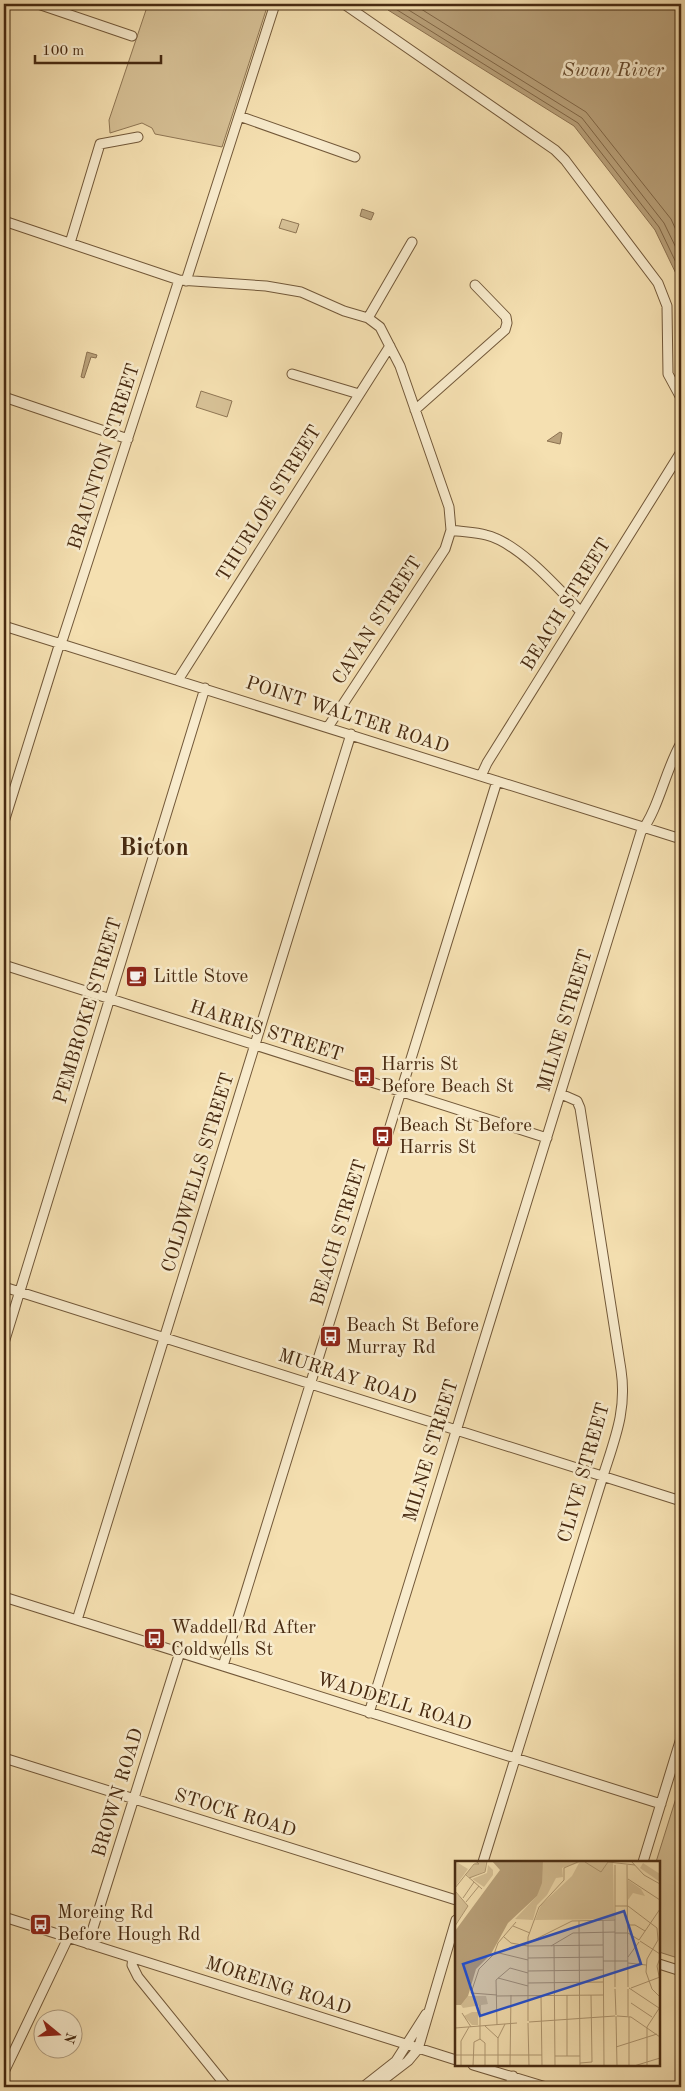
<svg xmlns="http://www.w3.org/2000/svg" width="685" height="2091" font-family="'Old Standard TT',serif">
	<rect width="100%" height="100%" fill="#f5e0b1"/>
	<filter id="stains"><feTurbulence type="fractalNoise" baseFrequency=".004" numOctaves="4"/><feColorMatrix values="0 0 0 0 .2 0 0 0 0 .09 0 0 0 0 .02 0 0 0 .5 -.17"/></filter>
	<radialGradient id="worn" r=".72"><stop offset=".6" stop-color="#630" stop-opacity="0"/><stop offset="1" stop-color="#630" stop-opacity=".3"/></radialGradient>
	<path fill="#d7c196" stroke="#8f7654" d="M148,4H268L222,147L155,134L152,128L142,123L110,133L109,120Z
		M282,219L299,224L296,233L279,228Z
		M201,391L232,401L227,417L196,407Z
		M681,1782V1959L659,1952V1862H656Z"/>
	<path fill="#baa27b" stroke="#8c7251" d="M388,4H681V284L655,230L574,126L388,10Z
		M362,209L374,213L371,220L360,216Z
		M87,352L97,355L96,358L91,357L84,378L81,377Z
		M560,432L562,433L560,444L547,441Z"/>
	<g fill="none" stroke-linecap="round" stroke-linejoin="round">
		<path stroke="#806646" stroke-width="1" d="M393,4L394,8L578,123L659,227L681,273
			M399,4L582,118L664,223L681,258
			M413,4L586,112L671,219L681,241"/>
		<defs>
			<path id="minor" d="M38,4L132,36
				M344,4L555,150L565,160L658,283L667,306L668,374L681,398
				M239,116L355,157
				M4,221L179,280L266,286L301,292L344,311L368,318L380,327L400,366L449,507L451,530L445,549L328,727
				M70,243L100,144L138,137
				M186,281L275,4
				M368,318L412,242
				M292,374L359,394
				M4,397L128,439
				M415,410L505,330L507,323L506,317L475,285
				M451,530C462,532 475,532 486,535C519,543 558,588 581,612
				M4,626L681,839
				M178,680L390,346
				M481,776L487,763L681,452
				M4,822L58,649L63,638L179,280
				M4,965L547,1138
				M4,1287L681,1501
				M4,1343L205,688
				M4,1597L661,1804
				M77,1620L351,734
				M223,1666L497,781
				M369,1713L641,832C659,808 665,771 681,743
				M4,1758L456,1900
				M483,1862L603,1476C615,1438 627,1410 621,1370L580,1108L577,1101L561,1094
				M643,1862L681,1738
				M4,1917L456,2060
				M88,1944L180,1652
				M133,1958L132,1965L138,1977L227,2087
				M659,1964L681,1971
				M473,2065L546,2087
				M4,2072L68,1938
				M363,2087L396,2061L426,2014
				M374,2087L408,2061L418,2049L456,1920
				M509,2087L513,2076"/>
		</defs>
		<use href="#minor" stroke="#725839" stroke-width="11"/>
		<use href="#minor" stroke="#f8ebcc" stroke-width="9"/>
	</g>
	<defs>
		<symbol id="cafe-square" viewBox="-11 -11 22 22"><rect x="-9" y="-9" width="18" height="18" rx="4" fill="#8f2418" stroke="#f8ebcc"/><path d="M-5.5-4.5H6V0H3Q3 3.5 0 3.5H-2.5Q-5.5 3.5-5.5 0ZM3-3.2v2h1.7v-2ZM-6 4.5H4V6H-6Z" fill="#fff"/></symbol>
		<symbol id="bus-square" viewBox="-11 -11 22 22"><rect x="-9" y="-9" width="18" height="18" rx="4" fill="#8f2418" stroke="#f8ebcc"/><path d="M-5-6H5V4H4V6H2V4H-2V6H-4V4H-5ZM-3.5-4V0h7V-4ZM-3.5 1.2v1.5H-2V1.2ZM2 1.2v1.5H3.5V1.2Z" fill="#fff"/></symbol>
	</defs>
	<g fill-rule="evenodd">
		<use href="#cafe-square" x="124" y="964" width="25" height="25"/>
		<use href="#bus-square" x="352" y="1064" width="25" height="25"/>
		<use href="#bus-square" x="370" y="1124" width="25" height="25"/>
		<use href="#bus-square" x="318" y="1324" width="25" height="25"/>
		<use href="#bus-square" x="142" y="1626" width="25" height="25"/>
		<use href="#bus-square" x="28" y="1912" width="25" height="25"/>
	</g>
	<g text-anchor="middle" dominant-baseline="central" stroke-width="5" stroke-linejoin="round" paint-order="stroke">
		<g font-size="19" fill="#472a11" stroke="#f8ebcc">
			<text transform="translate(105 457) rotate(-72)">BRAUNTON STREET</text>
			<text transform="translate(270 504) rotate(-58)">THURLOE STREET</text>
			<text transform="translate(567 605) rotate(-58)">BEACH STREET</text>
			<text transform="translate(378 621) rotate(-57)">CAVAN STREET</text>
			<text transform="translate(347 716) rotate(18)">POINT WALTER ROAD</text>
			<text transform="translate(89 1011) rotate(-73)">PEMBROKE STREET</text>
			<text transform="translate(566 1021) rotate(-73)">MILNE STREET</text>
			<text transform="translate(266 1032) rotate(18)">HARRIS STREET</text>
			<text transform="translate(199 1173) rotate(-73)">COLDWELLS STREET</text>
			<text transform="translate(340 1233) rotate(-73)">BEACH STREET</text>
			<text transform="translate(347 1378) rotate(18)">MURRAY ROAD</text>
			<text transform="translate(432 1451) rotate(-73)">MILNE STREET</text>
			<text transform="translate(585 1473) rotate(-74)">CLIVE STREET</text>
			<text transform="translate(394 1703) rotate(17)">WADDELL ROAD</text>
			<text transform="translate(119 1793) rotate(-73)">BROWN ROAD</text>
			<text transform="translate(235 1814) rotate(17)">STOCK ROAD</text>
			<text transform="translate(278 1987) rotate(18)">MOREING ROAD</text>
		</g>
		<g font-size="19" fill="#472a11" stroke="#f8ebcc" text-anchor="start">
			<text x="153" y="977">Little Stove</text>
			<text x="381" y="1065">Harris St<tspan x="381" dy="22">Before Beach St</tspan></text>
			<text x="399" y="1126">Beach St Before<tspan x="399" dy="22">Harris St</tspan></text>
			<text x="346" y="1326">Beach St Before<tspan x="346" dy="22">Murray Rd</tspan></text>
			<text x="171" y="1628">Waddell Rd After<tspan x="171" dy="22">Coldwells St</tspan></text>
			<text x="57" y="1913">Moreing Rd<tspan x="57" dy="22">Before Hough Rd</tspan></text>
		</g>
		<g font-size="20" font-style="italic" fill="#64482c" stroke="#f8ebcc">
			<text x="613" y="71">Swan River</text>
		</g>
		<g font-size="24" font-weight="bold" fill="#472a11" stroke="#f8ebcc">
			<text x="154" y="849">Bicton</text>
		</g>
	</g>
	<g transform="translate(455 1861)">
		<rect width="205" height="205" fill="#f5e0b1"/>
		<path d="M0,0L13,8L0,26ZM22,0H31L30,10L16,17L11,13ZM88,0H158L159,58L80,59L86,44L117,15L124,2L107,7L108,16L101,17L92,34L82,44L78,59L60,58L82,35ZM188,2L205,13V21L185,7ZM33,4L38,9V14L29,26L17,18L32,12ZM173,19L186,28L190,35L178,32L173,39ZM0,31L13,45L0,64ZM13,135H31L33,143L8,147L6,144ZM17,151H23V164H17L9,155Z" fill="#d7c196"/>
		<path d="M37,0H88L87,22L82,35L53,62L36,93L21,108L13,135L6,144H0V70L45,9Z" fill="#baa27b"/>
		<path fill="none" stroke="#baa27b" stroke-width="2.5" d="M0,108L48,35L58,0"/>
		<path fill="none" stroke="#af9771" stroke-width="1" d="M176,0L189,14L205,23M130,1L146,11L153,1L180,4M160,4V126M172,4L173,126M109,7L125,0M10,13L27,28M14,17L30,11L32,0M173,18L205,39M0,27L19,3H24L22,1M0,30L13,45L0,65M8,37L19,21M11,41L24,25M160,45H173L202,67L203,79L192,98L191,111L197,128L205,136M148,59L149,205M124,60L125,205M172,64H180L190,70M58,65L75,72M160,72H173L184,79M49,76L56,82L73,85L148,84M184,79L205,48M185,80L205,93M73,82L117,60L160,59M96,85L118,72L160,71M99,85L100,205M40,91L73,99M173,96L184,81M73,97L148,96M205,97L202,105L205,120M148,100H173M173,102L191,104M55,107L73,112M73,110L148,109M43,117L73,125M73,122L148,121M174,127L204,147M176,127L205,116M160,128L161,154M173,128V155M42,134L16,132L24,108L39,93L43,82L61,61M86,134L87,205M112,134V195M42,135L148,134M176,142L197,156M7,152L16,166M161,155L162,205M162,155L176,156L205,176M73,160V76L84,46L109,19V7M74,161L160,155M73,162L74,205M42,164L41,119L55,107M30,165L43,177M0,167L62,162M25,178V144M25,178L30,182V205M161,186L202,173M0,194H87M100,195H125M125,202L137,201L136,134M6,205V180L14,166M18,205L19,181L25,178M43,205V177L50,163M55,205L56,134M174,205V156M179,205L205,197M192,205V166L205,146"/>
		<path fill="#1d4ed8" fill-opacity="0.15" stroke="#1d4ed8" stroke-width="2.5" d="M169,50L186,103L25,155L8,103Z"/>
		<rect width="205" height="205" fill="none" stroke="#472a11" stroke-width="2.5"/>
	</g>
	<rect width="685" height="2091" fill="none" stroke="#f5e0b1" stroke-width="20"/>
	<rect x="5" y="5" width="675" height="2081" fill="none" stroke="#472a11" stroke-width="2.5"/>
	<rect x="10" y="10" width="665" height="2071" fill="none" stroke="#472a11"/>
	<g transform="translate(58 2034) rotate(108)"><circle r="24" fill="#f8ebcc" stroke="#b19e81"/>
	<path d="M0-4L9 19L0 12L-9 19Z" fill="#8f2418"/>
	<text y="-8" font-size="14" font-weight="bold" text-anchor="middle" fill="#472a11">N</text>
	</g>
	<path d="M35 55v8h126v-8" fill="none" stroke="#472a11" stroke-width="2.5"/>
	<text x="42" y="55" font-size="15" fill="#472a11" stroke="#f8ebcc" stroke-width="4" paint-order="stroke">100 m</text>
	<rect width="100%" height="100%" filter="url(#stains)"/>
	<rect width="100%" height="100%" fill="url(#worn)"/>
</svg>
